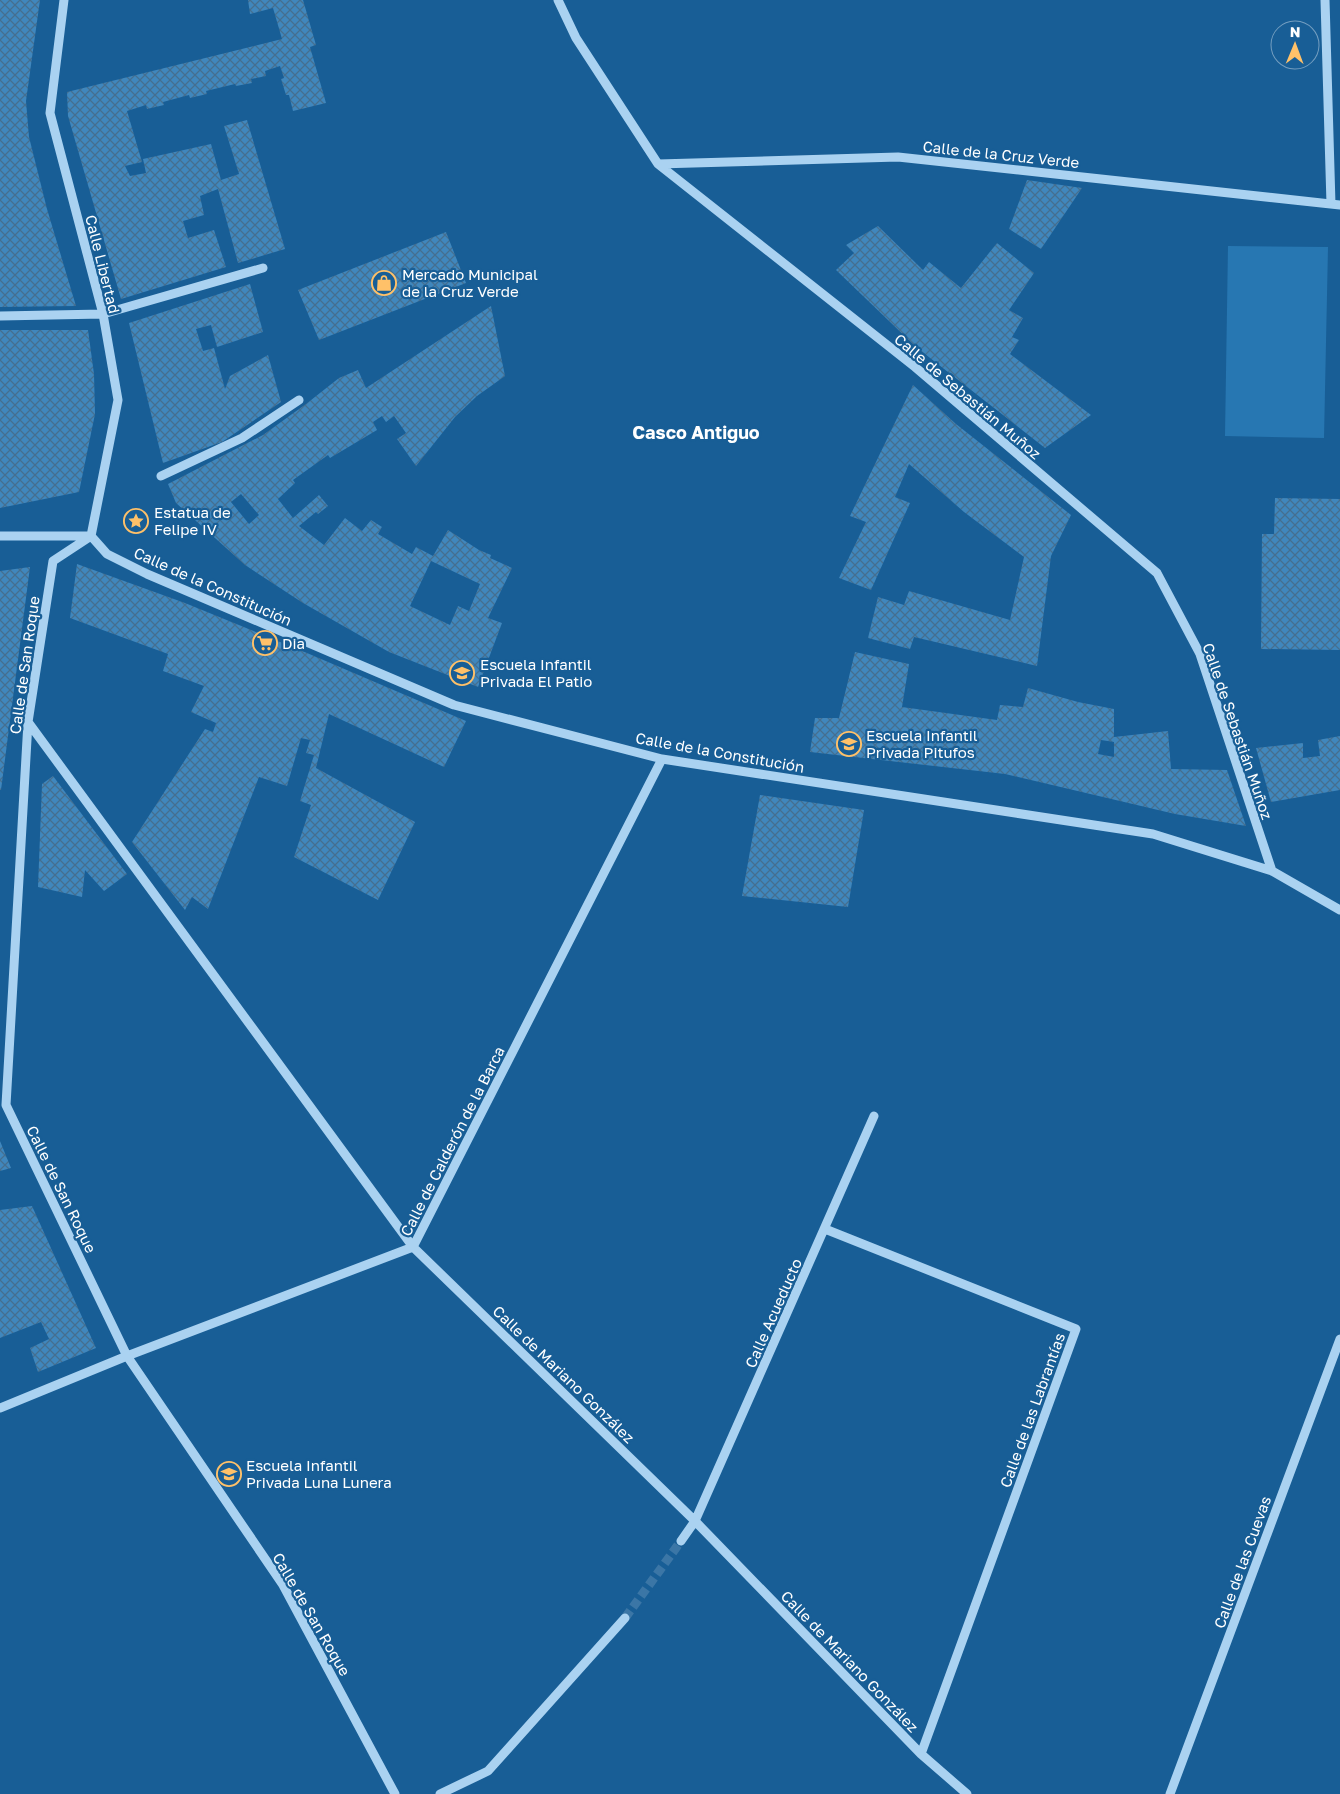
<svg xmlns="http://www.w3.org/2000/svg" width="1340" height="1794" font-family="'Golos Text',sans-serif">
	<defs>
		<pattern id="building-cross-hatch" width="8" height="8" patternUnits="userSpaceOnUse" patternTransform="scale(1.25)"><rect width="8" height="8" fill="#4087bd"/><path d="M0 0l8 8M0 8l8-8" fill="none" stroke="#456f90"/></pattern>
	</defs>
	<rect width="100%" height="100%" fill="#185e96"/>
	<path fill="#2777b2" d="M1228,246L1328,247L1324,438L1225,436Z"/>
	<path fill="url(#building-cross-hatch)" fill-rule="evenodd" d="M0,0H40L26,101L29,137L47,209L76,306L0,307Z
		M248,0H303L316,45L310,47L326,103L293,111L289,95H286L281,79L284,78L280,66L265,71L266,76L251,79L252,83L236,86L235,84L206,91L207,94L190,98L189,95L163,102L164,105L147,109L146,105L127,111L142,162L125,166L130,176L146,173L143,159L211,144L221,180L239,174L224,126L247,120L285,249L238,263L218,189L200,196L204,215L183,221L188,238L214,230L226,267L121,299L68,116L67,92L282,39L273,8L250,14Z
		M1027,180L1082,188L1041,249L1009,229Z
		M878,226L923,270L929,262L961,288L997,243L1034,273L1009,310L1023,318L1012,337L1019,340L1010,354L1091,415L1045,448L916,347L836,270L854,253L846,245Z
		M446,232L466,283L319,340L298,290Z
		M250,284L263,332L217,347L211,325L196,329L203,351L214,348L225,389L230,376L268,355L281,402L222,442L163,463L129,323Z
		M491,306L505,376L477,396L455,417L416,466L397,439L406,433L394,416L386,422L382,416L373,422L377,430L330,458L328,455L293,480L295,483L278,499L293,518L319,495L328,506L318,514L316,512L299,526L324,545L345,518L362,531L371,520L382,527L378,534L412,554L416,547L433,556L448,530L479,550L491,555L490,558L512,568L488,618L502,623L478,687L389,652L303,603L245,565L176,503L168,484L263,435L306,404L339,378L358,370L366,388ZM241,494L259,515L249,524L231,502ZM431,561L480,584L469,611L458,606L450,625L410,606Z
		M0,330H88L94,374L95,414L79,492L0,508Z
		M913,385L956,424L1071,515L1051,556L1037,666L914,637L910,649L868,638L878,597L904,605L909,591L1010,620L1024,557L964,512L909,464L895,497L910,503L871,590L839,578L866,522L850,516Z
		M1275,498L1340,499V650L1261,649L1262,534H1274Z
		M77,564L185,603L307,653L466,721L444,767L329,714L316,768L415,822L378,900L294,857L311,805L300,801L314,755L306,753L310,740L301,738L287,786L259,777L208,909L192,897L185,910L132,842L205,729L213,732L216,723L191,712L204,686L163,671L168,654L70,618Z
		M30,567L1,790H0V571Z
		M855,652L909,664L902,707L997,720L1000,705L1023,707L1028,688L1078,702L1114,709V737L1168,731L1171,769L1227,770L1246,826L1175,814L1005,774L810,752L815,718H839ZM1101,740L1114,742V757L1098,754Z
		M1340,736V790L1271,802L1256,748L1303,743V758L1320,756L1318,740Z
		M53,776L127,874L104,891L85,870L82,897L38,887L42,784Z
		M760,795L864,810L848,907L742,896Z
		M0,1141L11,1168L0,1171Z
		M32,1206L96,1348L38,1372L30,1348L49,1339L41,1322L0,1338V1210Z"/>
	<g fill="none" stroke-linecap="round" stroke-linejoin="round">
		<path stroke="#3b76a6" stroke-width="9" stroke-dasharray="9 4.5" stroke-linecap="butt" d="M625,1618L681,1541"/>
		<path stroke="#aad2f1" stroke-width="9" d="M64,0L50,113L103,314L118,400L91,536
			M558,0L576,38L658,164L915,367L1157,573L1200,654L1272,871
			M1325,0L1331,204
			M658,164L898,157L1340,205
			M0,316L103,314L263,268
			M161,476L242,438L299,400
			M0,536H91
			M91,536L53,561L28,722L6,1105L127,1356L283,1585L395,1794
			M91,536L107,554L147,574L454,705L662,759L1153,834L1272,871L1340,910
			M28,722L413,1247L695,1521L921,1754L967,1794
			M825,1229L1076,1329L921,1754
			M0,1408L127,1356L413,1247L662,759
			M681,1541L695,1521L874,1116
			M440,1794L488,1771L625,1618
			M1170,1794L1340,1339"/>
	</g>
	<defs>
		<symbol id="shop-ring" viewBox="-11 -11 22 22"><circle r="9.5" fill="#185e96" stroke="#ffc169" stroke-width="1.5"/><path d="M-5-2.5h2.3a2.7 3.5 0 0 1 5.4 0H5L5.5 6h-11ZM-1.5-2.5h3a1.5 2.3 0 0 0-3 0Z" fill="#ffc169"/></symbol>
		<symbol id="sight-ring" viewBox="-11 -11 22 22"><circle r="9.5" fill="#185e96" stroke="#ffc169" stroke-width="1.5"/><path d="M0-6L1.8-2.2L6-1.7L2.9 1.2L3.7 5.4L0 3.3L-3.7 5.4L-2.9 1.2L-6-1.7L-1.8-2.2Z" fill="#ffc169"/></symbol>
		<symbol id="supermarket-ring" viewBox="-11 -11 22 22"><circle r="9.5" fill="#185e96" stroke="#ffc169" stroke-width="1.5"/><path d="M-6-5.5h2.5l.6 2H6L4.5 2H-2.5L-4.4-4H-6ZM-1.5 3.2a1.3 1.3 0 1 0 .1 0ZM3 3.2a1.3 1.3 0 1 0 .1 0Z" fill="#ffc169"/></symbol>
		<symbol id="school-ring" viewBox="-11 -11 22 22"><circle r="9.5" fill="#185e96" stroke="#ffc169" stroke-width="1.5"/><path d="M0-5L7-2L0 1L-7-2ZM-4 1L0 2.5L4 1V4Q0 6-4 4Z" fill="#ffc169"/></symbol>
	</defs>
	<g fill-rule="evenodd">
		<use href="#shop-ring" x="370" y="269" width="28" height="28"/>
		<use href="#sight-ring" x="122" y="507" width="28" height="28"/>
		<use href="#supermarket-ring" x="251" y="629" width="28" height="28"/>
		<use href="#school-ring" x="448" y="659" width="28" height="28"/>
		<use href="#school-ring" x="835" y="730" width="28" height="28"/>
		<use href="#school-ring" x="215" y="1460" width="28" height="28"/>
	</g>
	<g text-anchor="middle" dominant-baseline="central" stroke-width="4.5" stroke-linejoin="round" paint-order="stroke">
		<g font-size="15" fill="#fff" stroke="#185e96">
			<text transform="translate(1001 154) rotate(6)">Calle de la Cruz Verde</text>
			<text transform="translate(103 264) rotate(76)">Calle Libertad</text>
			<text transform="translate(968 396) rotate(40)">Calle de Sebastián Muñoz</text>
			<text transform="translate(213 586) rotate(24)">Calle de la Constitución</text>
			<text transform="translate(24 665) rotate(-82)">Calle de San Roque</text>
			<text transform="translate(1238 731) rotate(71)">Calle de Sebastián Muñoz</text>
			<text transform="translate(720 752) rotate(10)">Calle de la Constitución</text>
			<text transform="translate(452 1141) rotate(-63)">Calle de Calderón de la Barca</text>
			<text transform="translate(62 1189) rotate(64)">Calle de San Roque</text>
			<text transform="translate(773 1313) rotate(-66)">Calle Acueducto</text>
			<text transform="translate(564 1374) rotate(44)">Calle de Mariano González</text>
			<text transform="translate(1032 1410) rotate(-70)">Calle de las Labrantías</text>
			<text transform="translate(1242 1562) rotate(-70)">Calle de las Cuevas</text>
			<text transform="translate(312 1614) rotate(60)">Calle de San Roque</text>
			<text transform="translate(850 1661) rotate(46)">Calle de Mariano González</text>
		</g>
		<g font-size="15" fill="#fff" stroke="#185e96" text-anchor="start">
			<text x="402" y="274">Mercado Municipal<tspan x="402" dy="17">de la Cruz Verde</tspan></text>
			<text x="154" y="512">Estatua de<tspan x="154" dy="17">Felipe IV</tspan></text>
			<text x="282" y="643">Dia</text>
			<text x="480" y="664">Escuela Infantil<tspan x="480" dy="17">Privada El Patio</tspan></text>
			<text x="866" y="735">Escuela Infantil<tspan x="866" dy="17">Privada Pitufos</tspan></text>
			<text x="246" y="1465">Escuela Infantil<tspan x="246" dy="17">Privada Luna Lunera</tspan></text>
		</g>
		<g font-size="18" font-weight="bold" fill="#fff" stroke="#185e96">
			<text x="696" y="432">Casco Antiguo</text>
		</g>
	</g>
	<g transform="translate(1295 45) rotate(1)"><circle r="24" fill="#185e96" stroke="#749ec0"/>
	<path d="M0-4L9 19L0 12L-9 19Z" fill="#ffc169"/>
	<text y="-8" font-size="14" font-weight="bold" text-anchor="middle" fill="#ffffff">N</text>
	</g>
</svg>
